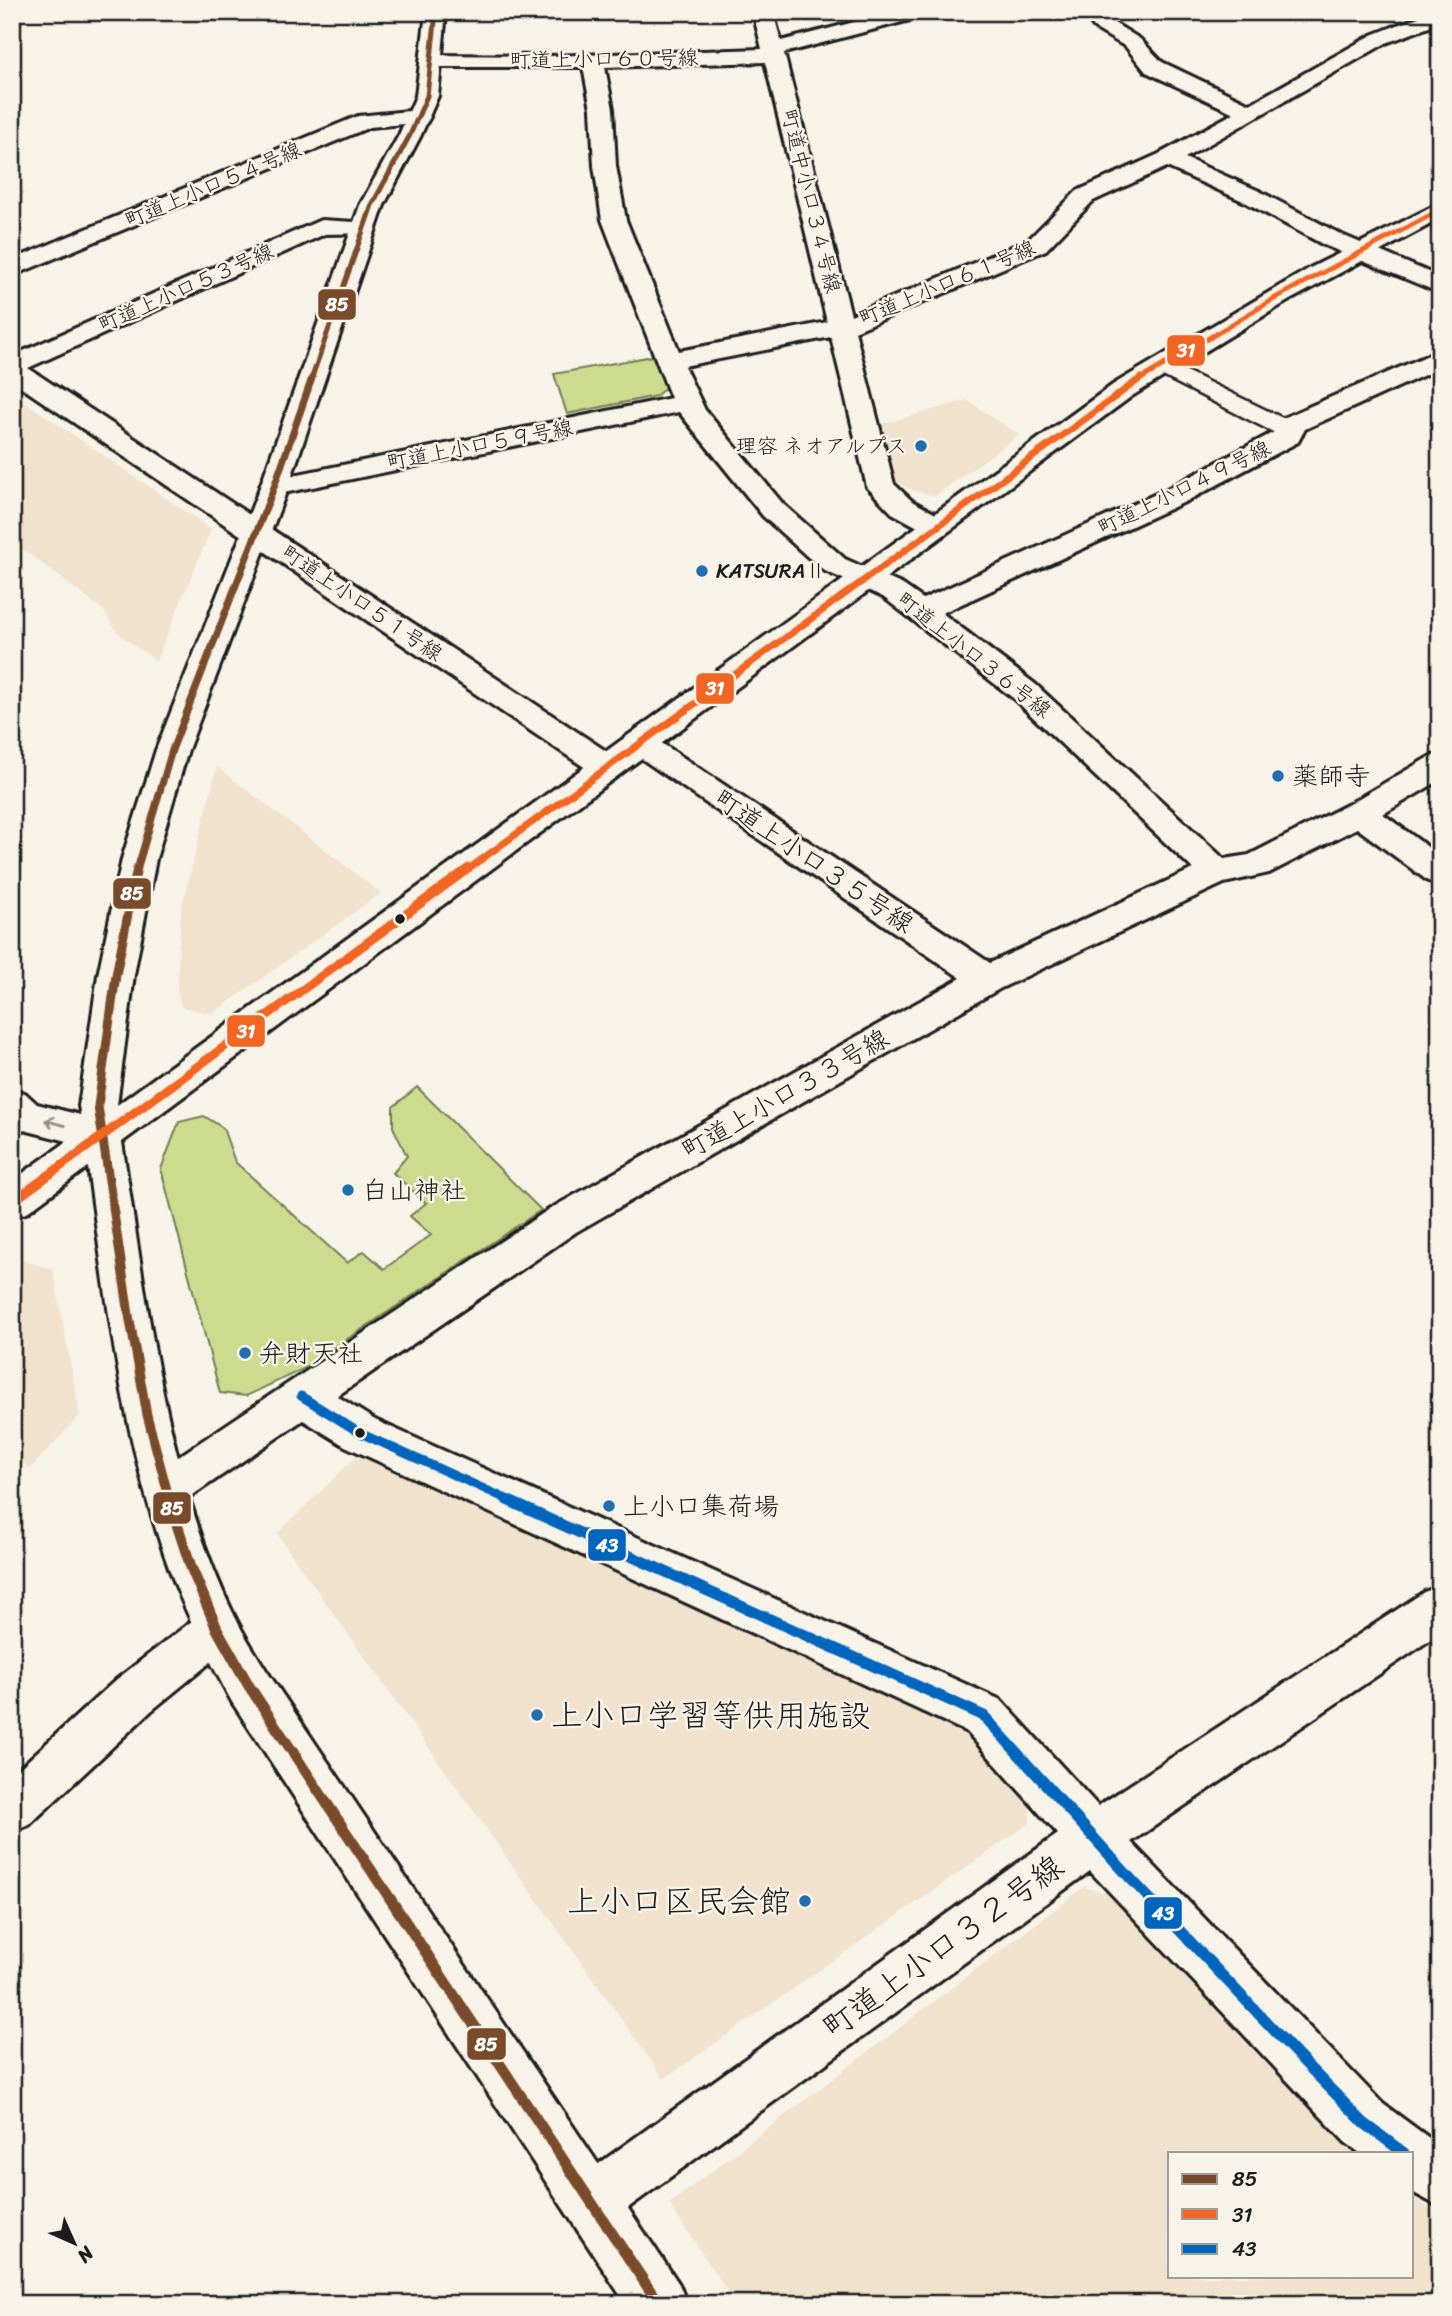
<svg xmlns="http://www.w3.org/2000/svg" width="1452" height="2316" font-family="Sriracha,'Klee One',sans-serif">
	<rect width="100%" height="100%" fill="#f7f3e8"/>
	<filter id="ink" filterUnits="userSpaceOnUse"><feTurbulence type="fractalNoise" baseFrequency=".0143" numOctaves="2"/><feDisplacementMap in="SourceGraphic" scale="14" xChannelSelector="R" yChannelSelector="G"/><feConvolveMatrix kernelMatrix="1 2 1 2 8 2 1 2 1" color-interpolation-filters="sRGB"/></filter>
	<g filter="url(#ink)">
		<path fill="#f1e2ce" d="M12,393L211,529L156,661L118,633L103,610L12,541Z
			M967,400L1019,435L935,496L914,491L891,479L882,424Z
			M217,767L381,893L212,1014L181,1007L177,988L181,910Z
			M12,1258L53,1269L80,1415L30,1469L12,1452Z
			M361,1452L628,1578L966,1732L1030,1797V1823L664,2079L277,1534Z
			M1084,1887L1110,1894L1274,2072L1355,2153H1170V2276H1412V2196L1433,2212L1440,2221V2304H736L669,2204Z"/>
		<path fill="#cddb8f" stroke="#747c56" stroke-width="2" d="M658,355L665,388L656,396L567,414L554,374Z
			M417,1087L541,1210L301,1370L246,1396L220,1393L161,1169L179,1122L204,1116L223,1128L235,1162L347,1263L364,1251L384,1269L431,1235L410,1216L426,1203L393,1173L407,1156L393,1127V1107Z"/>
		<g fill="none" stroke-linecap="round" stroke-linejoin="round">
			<defs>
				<path id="lane" d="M1161,359L1299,426L1302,431L1299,436L1290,438L1281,436L1153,371L1149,366L1153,361Z"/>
				<path id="street" d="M753,12H773L781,41L893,12H928L925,16L784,53L851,315L1028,240L1077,191L1159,154L1234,113L1146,72L1126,47L1094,28L1091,24V12H1111V21L1140,39L1162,62L1250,104L1372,35L1431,12H1440V23L1386,43L1185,158L1259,191L1342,235L1440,277V293L1324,245L1243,201L1167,167L1093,201L1046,250L855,331L894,484L912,501L947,520L951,526L947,532L937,535L927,532L892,513L867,487L831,337L684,366L705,410L783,504L845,559L903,585L923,599L1167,489L1276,431L1283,418L1440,350V368L1305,429L1298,442L1187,501L942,613L1035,684L1224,859L1249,855L1347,805L1429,757L1440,754V780L1383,814L1440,856V885L1428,881L1357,828L1269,873L1224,883L1001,988L576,1232L337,1396L375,1420L1001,1700L1098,1806L1424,1592L1440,1586V1633L1131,1842L1383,2104L1440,2146V2207L1412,2192V2153H1360L1345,2142L1090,1871L610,2221L591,2229L572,2221L564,2202L572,2183L1058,1834L967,1732L345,1446L303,1420L181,1503L166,1509L151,1503L144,1489L151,1475L548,1210L961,978L629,750L624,743L629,736L640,733L651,736L990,963L1193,869L1013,698L883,597L825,571L808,557L763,516L679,412L274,495L264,493L260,487L264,481L274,479L671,398L602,220L594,166L591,109L583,67H432L424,66L421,61L424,56L432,55L549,56L762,49ZM765,62L827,322L679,351L626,220L616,166L613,109L605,67Z
					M419,110L427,112L430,117L427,122L370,127L12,276V260L358,116Z
					M321,220L372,223L376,228L372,233L325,234L28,368L618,759L623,767L618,775L607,778L596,775L12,381V356Z
					M12,1089L25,1093L37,1104L116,1124L122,1135L116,1146L103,1150L12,1127Z
					M217,1607L233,1614L240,1629L233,1644L151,1711L29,1825L12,1832V1775L117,1679L201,1614Z"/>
				<path id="secondary" d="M426,12H446L438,96L421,135L384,205L288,487L188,750L156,859L134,975L117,1105L1114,384L1310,268L1440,203V219L1288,301L1132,396L122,1142C146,1295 165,1475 234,1615C243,1634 255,1652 266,1670L679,2284L687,2304H626L232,1702C208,1658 186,1614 169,1568C122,1439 107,1302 88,1167L26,1213L12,1218V1181L83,1130L79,1106L98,975L122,859L156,750L260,487L360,205L399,135L416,96Z"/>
			</defs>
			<use href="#lane" stroke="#1c1c1c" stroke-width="5"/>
			<use href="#street" stroke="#1c1c1c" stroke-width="6"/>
			<use href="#secondary" stroke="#1c1c1c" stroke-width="6"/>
			<use href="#lane" fill="#f7f3e8" fill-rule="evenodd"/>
			<use href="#street" fill="#f7f3e8" fill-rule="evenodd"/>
			<use href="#secondary" fill="#f7f3e8" fill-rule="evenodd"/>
			<defs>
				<path id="bus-1-far3" d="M311,380L372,205L410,135L427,96L436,12"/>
				<path id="bus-1-far2" d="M137,870L172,750L274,487L312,378"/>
				<path id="bus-1-far1" d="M137,868L116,975L98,1106L129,1315L147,1415L170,1501"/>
				<path id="bus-1" d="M169,1500L191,1567L217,1629L249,1686L659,2304"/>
				<path id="bus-2-far2" d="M1139,380L1279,296L1440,210"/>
				<path id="bus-2-far1" d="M467,870L1141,378"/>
				<path id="bus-2" d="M12,1202L469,868"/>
				<path id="bus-3-far1" d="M301,1396L360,1433L511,1501"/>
				<path id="bus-3" d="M507,1500L984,1716L1131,1879L1305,2063L1364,2123L1404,2153"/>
			</defs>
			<use href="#bus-1-far3" stroke="#f7f3e8" stroke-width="9"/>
			<use href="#bus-1-far2" stroke="#f7f3e8" stroke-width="11"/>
			<use href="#bus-1-far1" stroke="#f7f3e8" stroke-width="14"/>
			<use href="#bus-1" stroke="#f7f3e8" stroke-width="17"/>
			<use href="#bus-2-far2" stroke="#f7f3e8" stroke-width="9"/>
			<use href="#bus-2-far1" stroke="#f7f3e8" stroke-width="11"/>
			<use href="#bus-2" stroke="#f7f3e8" stroke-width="14"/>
			<use href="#bus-3-far1" stroke="#f7f3e8" stroke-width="14"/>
			<use href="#bus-3" stroke="#f7f3e8" stroke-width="17"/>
			<use href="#bus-1-far3" stroke="#7a4b2a" stroke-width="5"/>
			<use href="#bus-1-far2" stroke="#7a4b2a" stroke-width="7"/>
			<use href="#bus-1-far1" stroke="#7a4b2a" stroke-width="9"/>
			<use href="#bus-1" stroke="#7a4b2a" stroke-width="11"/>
			<use href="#bus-2-far2" stroke="#f26522" stroke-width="5"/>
			<use href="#bus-2-far1" stroke="#f26522" stroke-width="7"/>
			<use href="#bus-2" stroke="#f26522" stroke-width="9"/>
			<use href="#bus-3-far1" stroke="#0065bd" stroke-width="9"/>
			<use href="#bus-3" stroke="#0065bd" stroke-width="11"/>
		</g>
		<defs><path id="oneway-shaft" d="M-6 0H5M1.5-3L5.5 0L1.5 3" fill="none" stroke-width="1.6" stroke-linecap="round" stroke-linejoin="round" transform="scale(1.75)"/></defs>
		<use stroke="#94928c" href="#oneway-shaft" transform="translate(55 1123) rotate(-166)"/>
	</g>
	<g fill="#1f6fb2" stroke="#f7f3e8" stroke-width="2.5">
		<circle cx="921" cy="446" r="7"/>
		<circle cx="702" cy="571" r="7"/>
		<circle cx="1278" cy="776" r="7"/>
		<circle cx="348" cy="1190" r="7"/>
		<circle cx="245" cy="1353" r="7"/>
		<circle cx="609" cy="1506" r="7"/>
		<circle cx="537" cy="1715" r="7"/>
		<circle cx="805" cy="1901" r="7"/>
	</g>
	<g fill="#1c1c1c" stroke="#f7f3e8" stroke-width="2.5">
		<circle cx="400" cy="919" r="6"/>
		<circle cx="360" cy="1433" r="6"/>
	</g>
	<g text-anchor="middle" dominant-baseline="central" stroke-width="5" stroke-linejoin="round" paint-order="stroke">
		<g font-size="21" fill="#1c1c1c" stroke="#f7f3e8">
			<text transform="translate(604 59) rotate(-1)">町道上小口６０号線</text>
			<text transform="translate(213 185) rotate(-23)">町道上小口５４号線</text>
			<text transform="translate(811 201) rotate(76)">町道中小口３４号線</text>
			<text transform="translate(947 283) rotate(-23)">町道上小口６１号線</text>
			<text transform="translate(186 288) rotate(-24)">町道上小口５３号線</text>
			<text transform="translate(480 445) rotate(-11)">町道上小口５９号線</text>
			<text transform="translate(1184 488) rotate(-26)">町道上小口４９号線</text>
			<text transform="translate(362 603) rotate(34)">町道上小口５１号線</text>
			<text transform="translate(974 655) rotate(38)">町道上小口３６号線</text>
		</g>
		<g font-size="21" fill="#1c1c1c" stroke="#f7f3e8" text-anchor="end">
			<text x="907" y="446">理容 ネオアルプス</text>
			<text x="716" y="571" text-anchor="start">KATSURAⅡ</text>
		</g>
		<g font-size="26" fill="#1c1c1c" stroke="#f7f3e8" text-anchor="start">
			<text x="1292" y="776">薬師寺</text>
			<text x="362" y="1190">白山神社</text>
			<text x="259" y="1353">弁財天社</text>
			<text x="623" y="1506">上小口集荷場</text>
		</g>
		<g font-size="26" fill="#1c1c1c" stroke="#f7f3e8">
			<text transform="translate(814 861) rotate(34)">町道上小口３５号線</text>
			<text transform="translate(785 1094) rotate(-30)">町道上小口３３号線</text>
		</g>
		<g font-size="32" fill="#1c1c1c" stroke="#f7f3e8" text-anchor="start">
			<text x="551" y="1715">上小口学習等供用施設</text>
			<text x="791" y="1901" text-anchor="end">上小口区民会館</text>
		</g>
		<g font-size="32" fill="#1c1c1c" stroke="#f7f3e8">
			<text transform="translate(943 1947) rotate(-36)">町道上小口３２号線</text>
		</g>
	</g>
	<g stroke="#f7f3e8" stroke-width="2.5">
		<rect x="317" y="288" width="40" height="33" rx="7" fill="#7a4b2a"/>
		<rect x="1166" y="334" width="40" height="33" rx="7" fill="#f26522"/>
		<rect x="695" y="672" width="40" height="33" rx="7" fill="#f26522"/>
		<rect x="112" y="877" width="40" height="33" rx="7" fill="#7a4b2a"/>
		<rect x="226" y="1014" width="40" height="34" rx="7" fill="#f26522"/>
		<rect x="152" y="1491" width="40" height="34" rx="7" fill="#7a4b2a"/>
		<rect x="587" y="1528" width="40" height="34" rx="7" fill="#0065bd"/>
		<rect x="1143" y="1896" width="40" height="34" rx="7" fill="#0065bd"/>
		<rect x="466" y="2027" width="41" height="34" rx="7" fill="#7a4b2a"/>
	</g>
	<g font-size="19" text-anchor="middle" font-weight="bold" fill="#fff">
		<text x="337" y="311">85</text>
		<text x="1186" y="357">31</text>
		<text x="715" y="695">31</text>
		<text x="132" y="900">85</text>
		<text x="246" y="1038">31</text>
		<text x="172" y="1515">85</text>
		<text x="607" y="1552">43</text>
		<text x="1163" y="1920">43</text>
		<text x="486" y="2051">85</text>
	</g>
	<rect width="1452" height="2316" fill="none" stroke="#f7f3e8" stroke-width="42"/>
	<rect x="21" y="21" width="1410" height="2274" fill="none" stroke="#1c1c1c" stroke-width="2.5" filter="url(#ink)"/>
	<rect x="1168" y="2152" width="245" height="126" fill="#f7f3e8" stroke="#9f9d96" stroke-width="2"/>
	<rect x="1182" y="2174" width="35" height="10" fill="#7a4b2a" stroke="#9f9d96" stroke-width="2"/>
	<text x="1232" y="2186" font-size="21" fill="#1c1c1c">85</text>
	<rect x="1182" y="2209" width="35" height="10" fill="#f26522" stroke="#9f9d96" stroke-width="2"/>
	<text x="1232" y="2222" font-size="21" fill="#1c1c1c">31</text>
	<rect x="1182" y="2244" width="35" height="10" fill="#0065bd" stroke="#9f9d96" stroke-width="2"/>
	<text x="1232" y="2256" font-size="21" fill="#1c1c1c">43</text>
	<g transform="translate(74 2243) rotate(135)" stroke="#f7f3e8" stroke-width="5" paint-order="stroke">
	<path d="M0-5L12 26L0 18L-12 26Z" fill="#1c1c1c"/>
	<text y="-10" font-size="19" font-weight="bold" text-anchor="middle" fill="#1c1c1c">N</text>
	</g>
</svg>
